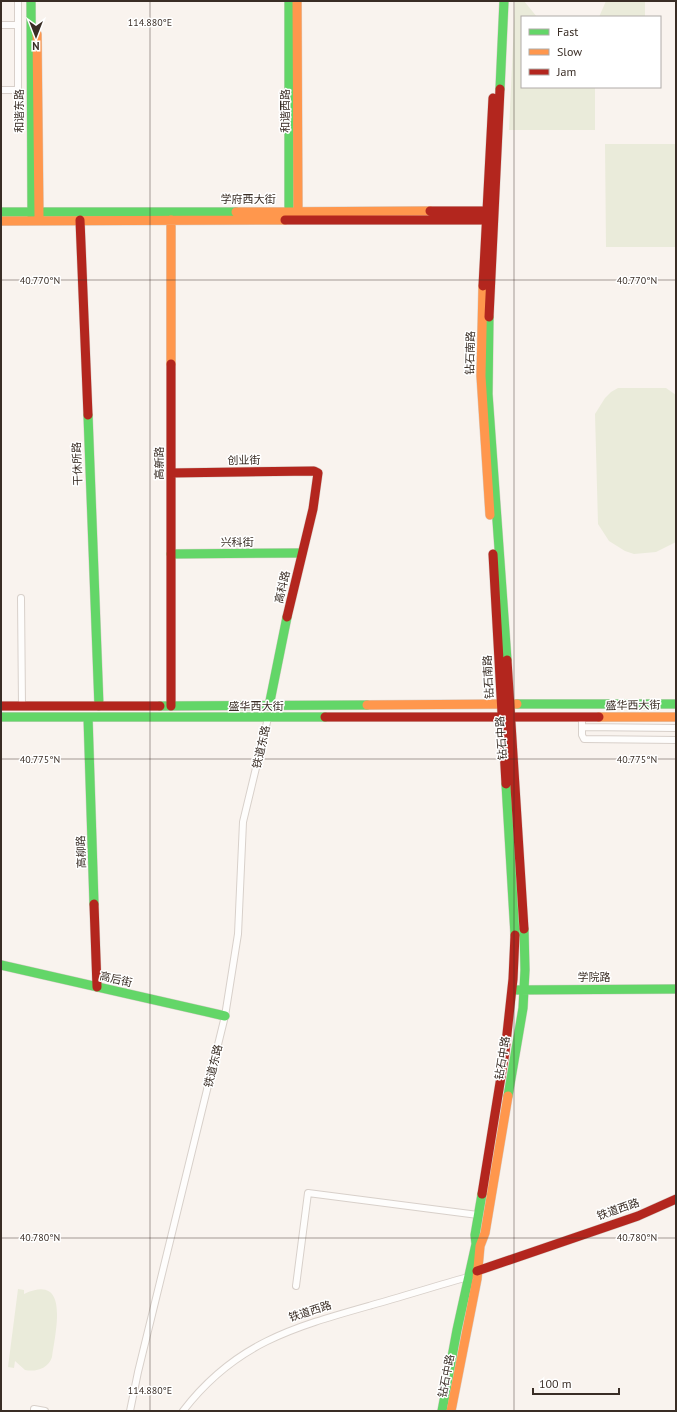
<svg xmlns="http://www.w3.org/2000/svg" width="677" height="1412" font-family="'PT Sans','Noto Sans SC',sans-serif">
	<rect width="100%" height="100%" fill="#f9f3ee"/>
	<path fill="#eaebda" d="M515,1H524L537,17H522V87H595V130H509Z
		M606,1H645V17H599Z
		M605,144H676V247H606Z
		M618,388H666L676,395V542L656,552L634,554L625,551L609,541L598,524L595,414L605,398L611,392Z
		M18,1289L24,1290V1294C71,1272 55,1333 52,1357C48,1369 36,1372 25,1370L15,1361L14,1368L8,1367Z"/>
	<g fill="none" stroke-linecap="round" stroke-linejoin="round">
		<defs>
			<path id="street" d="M1,25H18
				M1,90H18V1
				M21,598L22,706
				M582,717V735L584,739L676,740
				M582,727L676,728
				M296,1286L308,1193L478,1215
				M34,1411V1409L45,1411
				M130,1411L138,1372L225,1016L238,934L243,822L268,718
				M183,1411C235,1343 294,1327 372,1305C404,1296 436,1286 468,1277"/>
			<path id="fast" d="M31,1L32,218
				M289,1V216
				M500,89L504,1
				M1,212H236
				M489,317L488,394L507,660
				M88,415L99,706
				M171,554L302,553
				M517,704H676
				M160,706L367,705
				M269,706L287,617
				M1,717H325
				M88,717L94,904
				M506,784L515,935
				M1,965L225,1016
				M517,990L676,989
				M508,1096L523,1008L525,970L524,929
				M442,1411L457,1330L476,1244L475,1235L482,1194"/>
			<path id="slow" d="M297,1L298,216
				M37,34L39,217
				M236,212L430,211
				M171,220V364
				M1,221L285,220
				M483,286L481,376L490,515
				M367,705L517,704
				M599,717H676
				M451,1411L477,1279L480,1246L485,1233L508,1096"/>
			<path id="jam" d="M430,211H493
				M80,220L88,415
				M285,220H492
				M483,286L493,98
				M489,317L500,89
				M171,364V706
				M171,473L314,471L318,473L313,509L287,617
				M493,554L506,784
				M507,660L524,929
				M1,706H160
				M325,717H599
				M94,904L97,987
				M482,1194L505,1052L513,979L515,935
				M477,1271L638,1216L676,1199"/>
		</defs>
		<use href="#street" stroke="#d8d0ca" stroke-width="8"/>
		<use href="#fast" stroke="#d8d0ca" stroke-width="10"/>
		<use href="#slow" stroke="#d8d0ca" stroke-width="10"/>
		<use href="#jam" stroke="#d8d0ca" stroke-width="10"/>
		<use href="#street" stroke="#fefdfc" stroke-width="6"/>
		<use href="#fast" stroke="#63d668" stroke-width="9"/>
		<use href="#slow" stroke="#ff974d" stroke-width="9"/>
		<use href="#jam" stroke="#b3261e" stroke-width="9"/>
	</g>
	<path fill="none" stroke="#392d25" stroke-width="1" stroke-opacity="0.45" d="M150,1V1411M514,1V1411M1,280H676M1,759H676M1,1238H676"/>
	<g text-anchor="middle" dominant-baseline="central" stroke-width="3" stroke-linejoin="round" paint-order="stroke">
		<g font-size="11" fill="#392d25" stroke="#fff">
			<text transform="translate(19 111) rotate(-90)">和谐东路</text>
			<text transform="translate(285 111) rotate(-90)">和谐西路</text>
			<text x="248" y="199">学府西大街</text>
			<text transform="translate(470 353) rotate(-89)">钻石南路</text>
			<text transform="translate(244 460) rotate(-1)">创业街</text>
			<text transform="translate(159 463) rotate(-90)">高新路</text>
			<text transform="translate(77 464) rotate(-92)">干休所路</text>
			<text x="237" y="542">兴科街</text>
			<text transform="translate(282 587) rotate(-77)">高科路</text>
			<text transform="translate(488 677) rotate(-93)">钻石南路</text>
			<text transform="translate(633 705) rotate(-1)">盛华西大街</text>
			<text x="256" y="706">盛华西大街</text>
			<text transform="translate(501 738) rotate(-94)">钻石中路</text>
			<text transform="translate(261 747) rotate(-77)">铁道东路</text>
			<text transform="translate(81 852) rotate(-92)">高柳路</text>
			<text x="594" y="977">学院路</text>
			<text transform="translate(116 979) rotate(13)">高后街</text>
			<text transform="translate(502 1058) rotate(-81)">钻石中路</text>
			<text transform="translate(213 1066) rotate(-76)">铁道东路</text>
			<text transform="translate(618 1209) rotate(-19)">铁道西路</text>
			<text transform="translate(310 1311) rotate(-18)">铁道西路</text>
			<text transform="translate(446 1376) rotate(-79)">钻石中路</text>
		</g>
	</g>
	<g font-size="10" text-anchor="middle" fill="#392d25" stroke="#fff" stroke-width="3" stroke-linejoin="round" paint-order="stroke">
		<text x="150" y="26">114.880°E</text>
		<text x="637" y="284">40.770°N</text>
		<text x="40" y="284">40.770°N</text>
		<text x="40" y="763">40.775°N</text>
		<text x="637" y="763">40.775°N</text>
		<text x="637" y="1241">40.780°N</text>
		<text x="40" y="1241">40.780°N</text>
		<text x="150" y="1394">114.880°E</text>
	</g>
	<rect width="677" height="1412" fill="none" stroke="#392d25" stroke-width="4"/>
	<rect x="521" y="16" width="140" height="72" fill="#ffffff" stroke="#b0aba8"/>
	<rect x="529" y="29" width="20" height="6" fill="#63d668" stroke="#b0aba8"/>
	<text x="557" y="36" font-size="12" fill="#392d25">Fast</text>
	<rect x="529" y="49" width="20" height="6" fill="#ff974d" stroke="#b0aba8"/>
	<text x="557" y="56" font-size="12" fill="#392d25">Slow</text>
	<rect x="529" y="69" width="20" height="6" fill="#b3261e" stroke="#b0aba8"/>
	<text x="557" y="76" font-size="12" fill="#392d25">Jam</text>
	<g transform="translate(36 36) rotate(180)" stroke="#ffffff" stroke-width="3" paint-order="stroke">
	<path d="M0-3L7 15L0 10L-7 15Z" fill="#392d25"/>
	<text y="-6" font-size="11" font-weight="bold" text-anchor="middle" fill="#392d25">N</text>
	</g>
	<path d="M533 1388v6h86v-6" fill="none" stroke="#392d25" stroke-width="2"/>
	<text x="539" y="1388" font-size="12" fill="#392d25" stroke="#ffffff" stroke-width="3" paint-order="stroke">100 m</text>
</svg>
